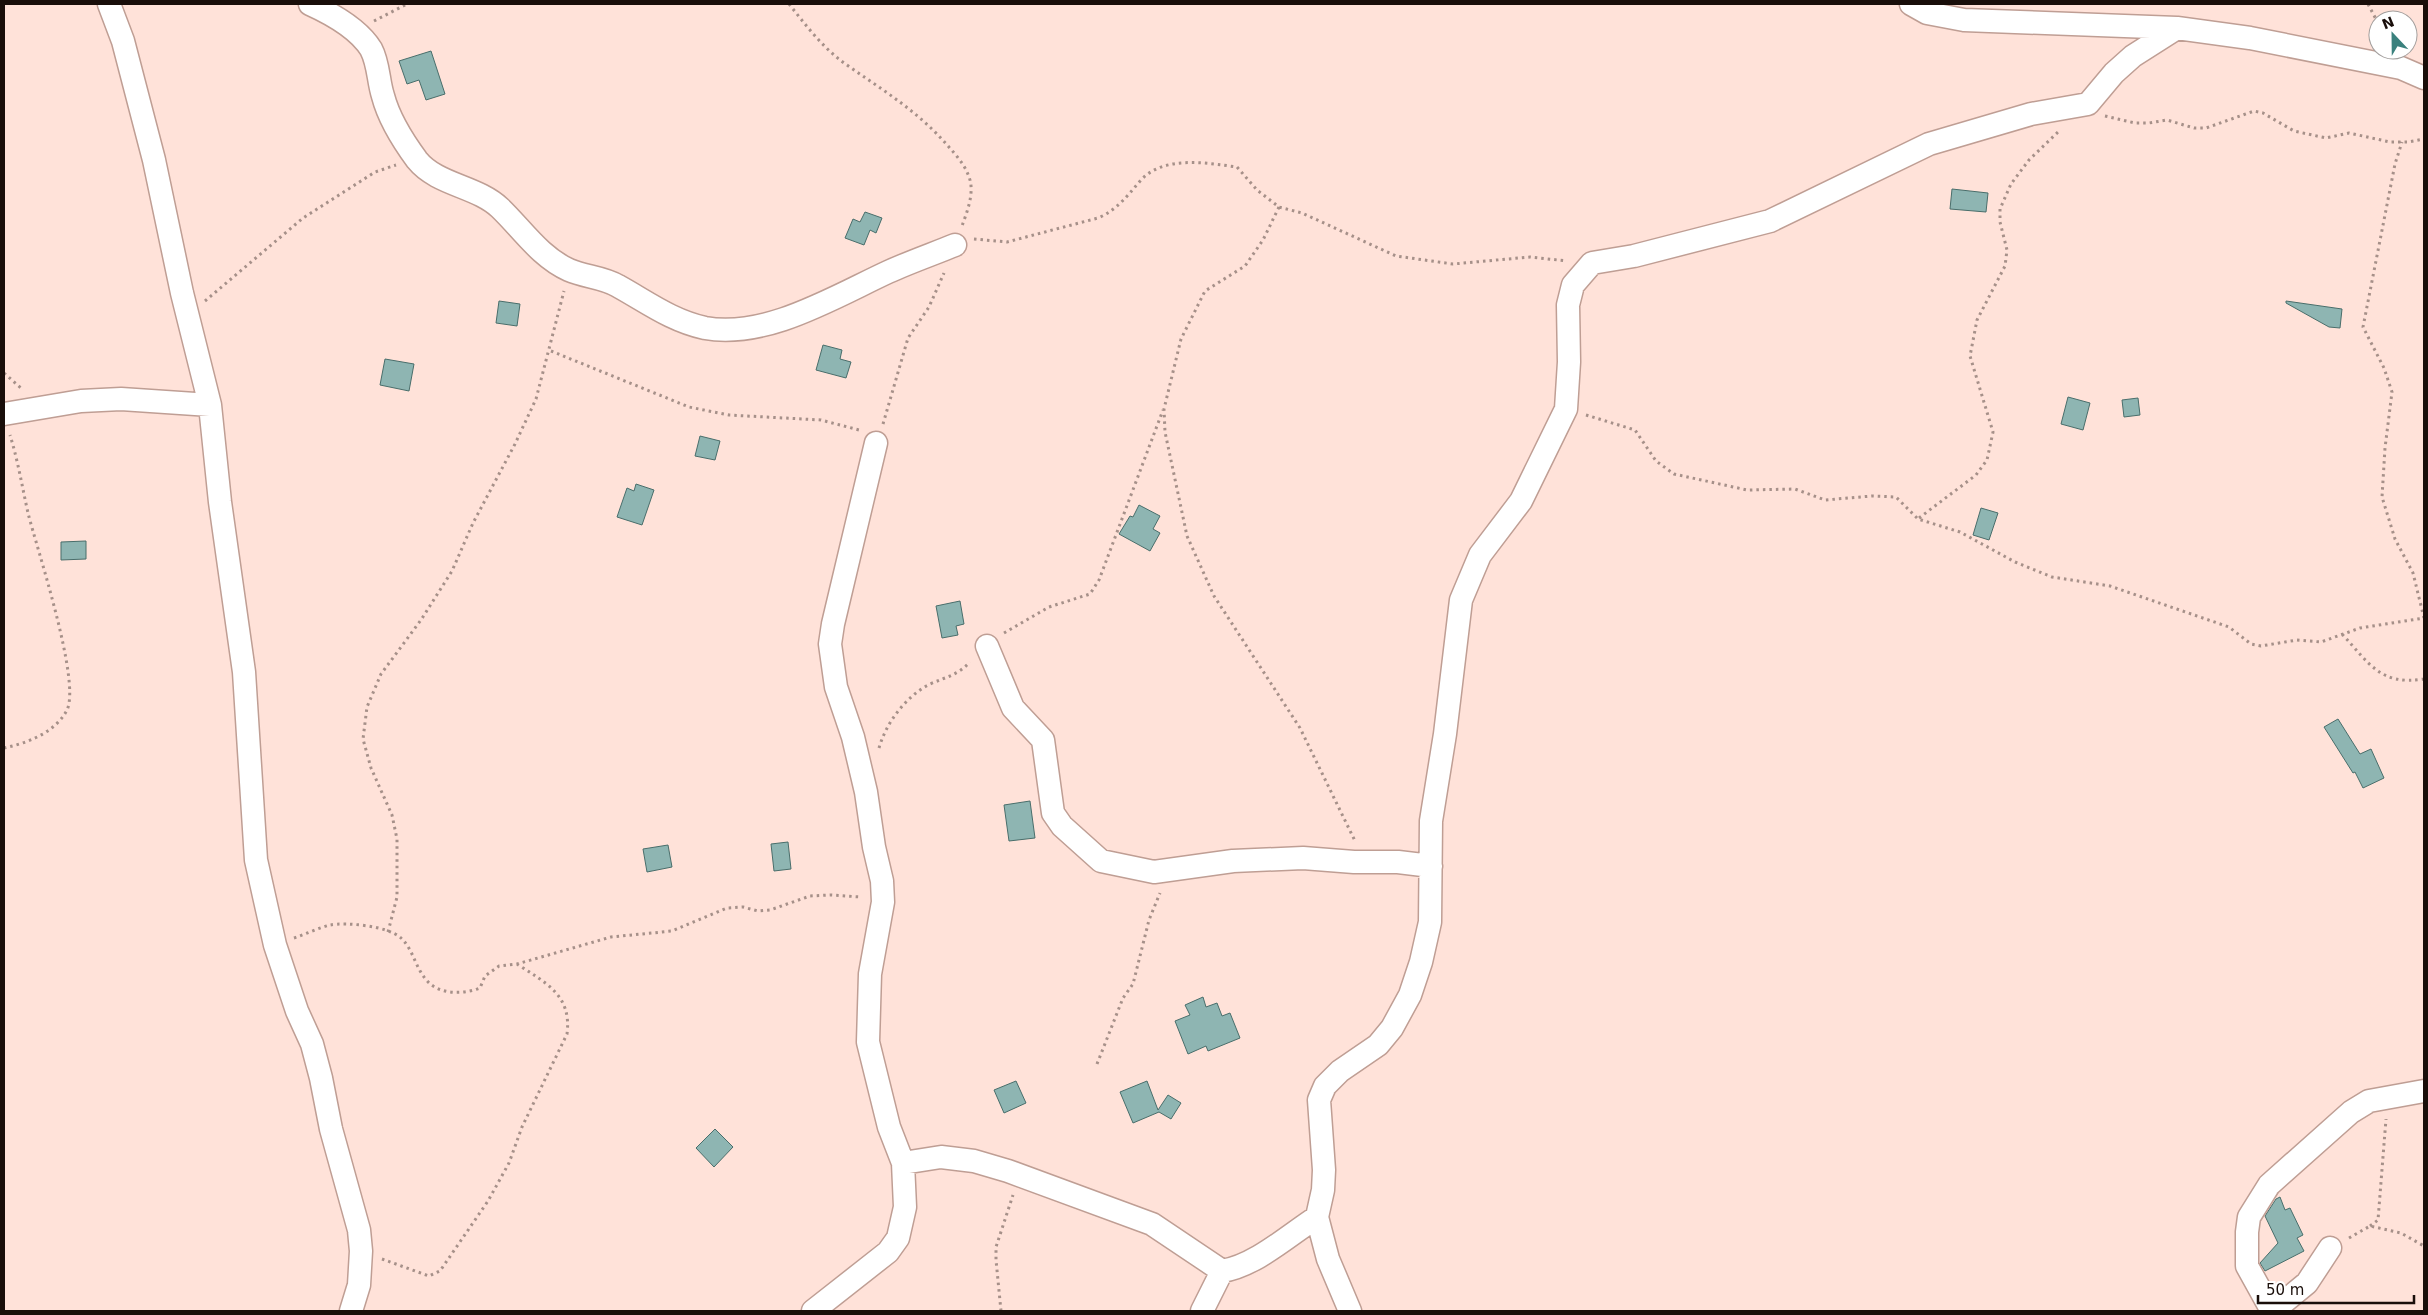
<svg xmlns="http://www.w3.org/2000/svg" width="2428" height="1315" font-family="'DejaVu Sans',sans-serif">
	<rect width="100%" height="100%" fill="#ffe2d9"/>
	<path fill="#8eb5b2" stroke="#496e6b" d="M431,51L445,94L426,100L419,80L407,84L399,61Z
		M1952,189L1988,193L1986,212L1950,209Z
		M865,212L882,218L876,233L870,230L864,245L845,238L853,219L860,222Z
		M499,301L520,304L517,326L496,323Z
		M2286,301L2342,309L2340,328L2329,327L2286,303Z
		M823,345L842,350L840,359L851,362L846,378L816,370Z
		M385,359L414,364L409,391L380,385Z
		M2068,397L2090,403L2083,430L2061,424Z
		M2138,398L2140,415L2124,417L2122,400Z
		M700,436L720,441L715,460L695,456Z
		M636,484L654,490L642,525L617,517L627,488L634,491Z
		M1139,505L1160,516L1153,529L1160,533L1150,551L1119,534L1130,516L1133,517Z
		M1981,508L1998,513L1989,540L1973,535Z
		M86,541V559L61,560V542Z
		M960,601L964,624L956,626L958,635L942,638L936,606Z
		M2338,719L2360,754L2371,749L2384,778L2363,788L2355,772L2353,773L2324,727Z
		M1030,801L1035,838L1009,841L1004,805Z
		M788,842L791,869L774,871L771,844Z
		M668,845L672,867L647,872L643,849Z
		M1203,997L1206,1007L1217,1003L1222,1016L1230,1013L1240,1038L1208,1051L1206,1046L1188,1054L1175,1021L1190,1015L1185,1005Z
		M1016,1081L1026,1103L1004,1113L994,1090Z
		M1147,1081L1158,1110L1168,1095L1181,1103L1171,1119L1159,1112L1133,1123L1120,1092Z
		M715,1129L733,1147L714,1167L696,1148Z
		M2280,1197L2285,1210L2290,1208L2303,1235L2297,1238L2304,1251L2265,1271L2260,1263L2278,1243L2265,1216L2276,1199Z"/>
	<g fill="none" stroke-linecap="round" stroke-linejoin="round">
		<defs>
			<path id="minor" d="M109,4L123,41L154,160L182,293L210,405L220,502L244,672L256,860L275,945L297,1011L312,1044L321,1078L331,1129L359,1230L361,1251L359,1285L351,1311
				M310,4C332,14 358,28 371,49C379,64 378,81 383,96C389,119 403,141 417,160C437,185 477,186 500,208C522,229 540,257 569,270C585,277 603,277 618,286C647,302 672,321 705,328C766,339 834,297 888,272C910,262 933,254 955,245
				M1911,4L1927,13L1964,20L2177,28L2250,38L2401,68L2424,78
				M4,414L81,401L121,399L210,405
				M987,646L1013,708L1043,740L1053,813L1062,826L1101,861L1154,872L1233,861L1303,858L1354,862H1398L1431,866
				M903,1163L941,1157L974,1161L1008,1171L1152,1224L1222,1271C1255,1266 1289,1235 1317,1217
				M813,1311L888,1252L898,1238L905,1207L903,1163L889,1127L868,1042L870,974L883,902L882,881L874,847L866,792L853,737L836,687L830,644L833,624L876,443
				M1202,1311L1222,1271
				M1350,1311L1328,1259L1317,1217L1323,1190L1324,1170L1319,1100L1325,1086L1340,1071L1378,1045L1392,1028L1410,995L1421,962L1430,922L1431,821L1445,734L1461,600L1480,555L1521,501L1566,409L1569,362L1568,305L1573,285L1592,263L1634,256L1770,221L1929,144L2031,114L2088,104L2114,73L2133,56L2177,28
				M2272,1311L2247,1266V1232L2249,1217L2269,1185L2351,1112L2369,1101L2424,1091
				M2273,1311L2307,1283L2330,1248"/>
		</defs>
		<use href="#minor" stroke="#bf9e94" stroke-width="25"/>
		<path stroke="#a69089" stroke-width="3" stroke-dasharray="2.5 4" stroke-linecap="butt" d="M789,4C805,24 822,47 844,63C881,89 918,111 948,146C956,155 965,165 969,177C975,192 967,212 962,226
			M2368,4L2378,23
			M374,21L407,4
			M2105,116L2135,123H2149L2167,120L2194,128H2206L2254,111L2263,113L2294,131L2326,138L2349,133L2390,142H2408L2424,139
			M1279,207L1263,240L1245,266L1205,291L1181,339L1164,409L1165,432L1187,536L1214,596L1300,728L1355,841
			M974,239L1007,242L1098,218C1117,210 1128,195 1141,180C1164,155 1207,163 1237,167L1257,190L1279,207L1302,213L1396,256L1453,264L1530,257L1567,261
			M205,301L303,218L375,172L396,165
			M551,351L689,407L729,415L821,420L859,430
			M4,373L22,389
			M1586,415L1635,430L1656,461L1674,474L1747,490L1795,489L1825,500L1872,496L1896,497L1918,519L1960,532L2015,562L2052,577L2110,586L2229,627L2251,644L2261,646L2297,640L2321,642L2360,628L2424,618L2413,573L2395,539L2382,497L2385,448L2392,392L2384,368L2363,327L2395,164L2402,142
			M883,424L908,338L929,307L944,273
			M1919,518L1976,475L1987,460L1993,432L1970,356L1977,320L2005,266L2007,250L2000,222V209L2011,184L2029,160L2058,132
			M1004,633L1049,607L1090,594L1099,580L1163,410
			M2342,634C2369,663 2380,686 2424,679
			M4,748C27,743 55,733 67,710C81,681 37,549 28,513C22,486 18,461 10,435
			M879,748C886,723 906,696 930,684C946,677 958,675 970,662
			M388,932L397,897V839L392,815L371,768L363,739L367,707L381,674L421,620L452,571L473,523L515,444L536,399L564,291
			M294,938C306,934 318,928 330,925C347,922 388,926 401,938C412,948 415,965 424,977C436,995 462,995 480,988L485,976L499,966L517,964L611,937L672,931L727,908L743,907L758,911L770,910L810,896L831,895L861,897
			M1097,1064L1123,998L1133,984L1149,920L1160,893
			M2370,1226L2378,1220L2386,1119
			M2349,1238L2370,1226L2401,1233L2424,1246
			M382,1259L429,1276L440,1271L488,1201L509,1163L522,1127L567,1034C572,995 546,983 517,964
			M1001,1311L996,1260V1247L1013,1195"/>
		<use href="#minor" stroke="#fff" stroke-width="22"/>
	</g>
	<rect width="2428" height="1315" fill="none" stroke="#190e0a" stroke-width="10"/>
	<g transform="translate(2393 35) rotate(338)"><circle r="24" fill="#ffffff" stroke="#a39f9d"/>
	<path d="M0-4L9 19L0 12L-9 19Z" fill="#3a817d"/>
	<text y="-8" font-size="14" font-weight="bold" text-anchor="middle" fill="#190e0a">N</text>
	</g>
	<path d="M2258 1295v8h156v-8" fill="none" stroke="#190e0a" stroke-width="2.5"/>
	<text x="2266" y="1295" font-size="15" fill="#190e0a" stroke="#ffffff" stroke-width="4" paint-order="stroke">50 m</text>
</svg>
